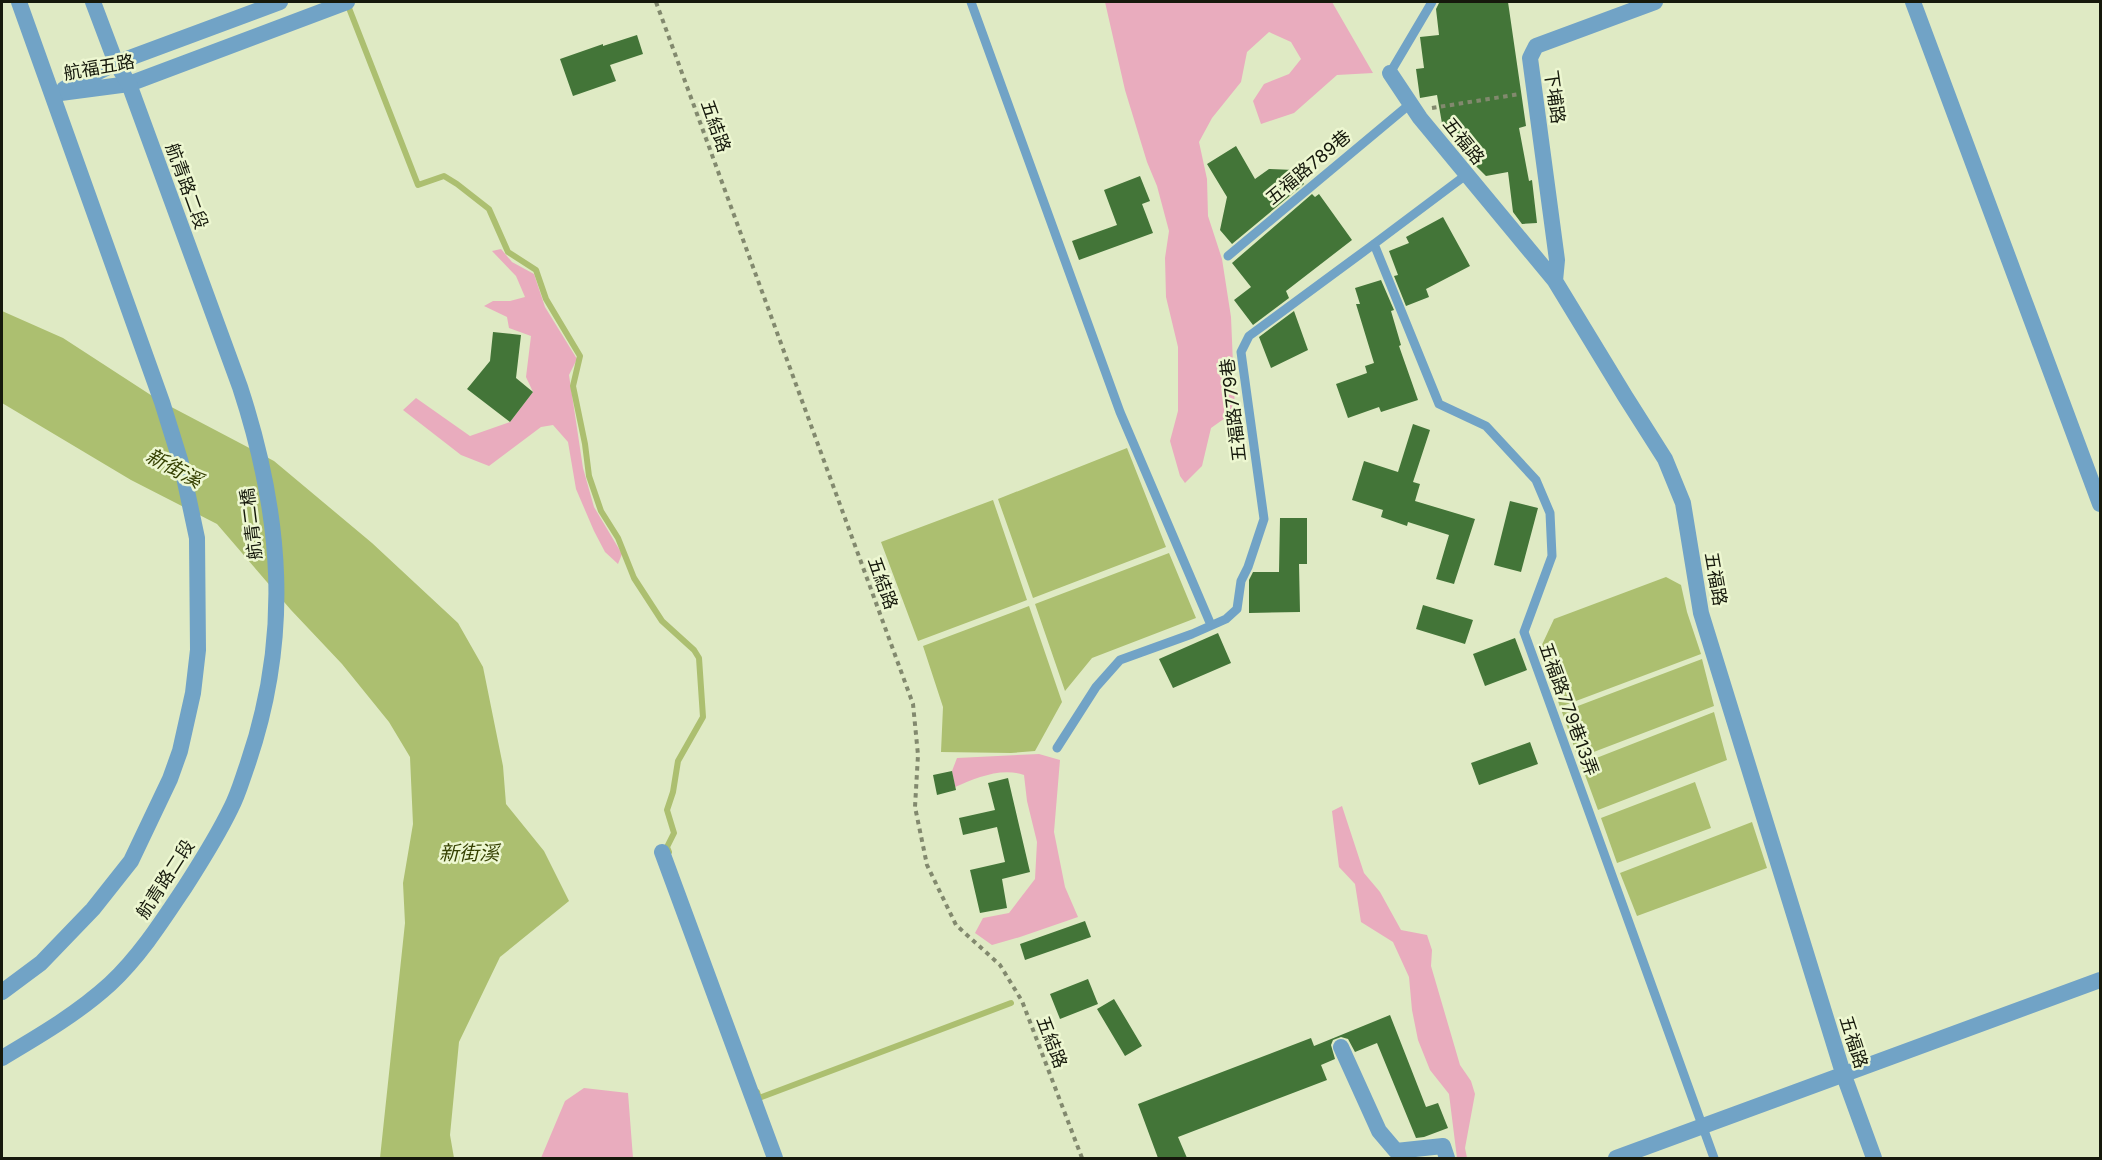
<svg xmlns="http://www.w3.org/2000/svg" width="2102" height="1160" font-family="Inter,'Noto Sans TC',sans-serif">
	<rect width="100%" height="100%" fill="#dfeac4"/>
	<path fill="#e9acbe" d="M1105,2H1332L1373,73L1337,75L1294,113L1261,124L1253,101L1264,84L1289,74L1301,59L1291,42L1269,32L1247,52L1241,82L1212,118L1199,142L1207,179L1208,216L1222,259L1231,317L1235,411L1211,428L1202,466L1185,483L1180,476L1170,441L1178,411V347L1166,297L1165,258L1169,231L1157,186L1147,162L1125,90Z
		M501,249L512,262L534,274L545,307L577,359L569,375L583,468L594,507L622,554L618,564L605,552L594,531L576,489L568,442L553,425L541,427L489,466L461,455L403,410L416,398L470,436L510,422L533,392L526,377L531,336L509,328L507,317L484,306L493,301H510L525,297L516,276L492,251Z
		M1039,754L1060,760L1054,832L1065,887L1078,917L1020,937L992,945L975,933L983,918L1009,913L1035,879L1037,842L1027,801L1024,775C1001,767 976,778 955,787L952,771L957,758Z
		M1342,806L1364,873L1380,892L1401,930L1427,935L1432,950L1431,966L1460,1065L1471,1081L1475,1094L1465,1148L1467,1158H1457L1449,1094L1430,1070L1418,1040L1412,1010L1409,977L1393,942L1361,922L1355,884L1339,867L1332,811Z
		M584,1088L628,1093L633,1158H541L565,1101Z"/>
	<path fill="#acbf70" d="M2,311L63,338L160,401L274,461L372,543L458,623L483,667L503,766L506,804L544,851L569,901L500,957L459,1042L450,1135L454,1158H380L405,923L403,883L413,824L410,757L389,722L342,664L291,610L217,524L131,480L2,403Z
		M1127,448L1166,547L1033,598L998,499Z
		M993,500L1027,600L918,641L881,542Z
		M1169,553L1196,618L1092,658L1065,691L1035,604Z
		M1666,577L1681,585L1687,612L1701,654L1560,707L1540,649L1554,619Z
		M1029,606L1062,702L1035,751L1011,753L941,752L943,707L923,646Z
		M1702,659L1714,706L1578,758L1562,712Z
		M1714,712L1727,760L1598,810L1581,764Z
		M1695,782L1711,828L1617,863L1601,818Z
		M1752,822L1767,868L1637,916L1620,873Z"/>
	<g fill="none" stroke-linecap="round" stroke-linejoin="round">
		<path stroke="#acbf70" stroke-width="6" d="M347,3L418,185L444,176L457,184L489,209L508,252L536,270L546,299L580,356L573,386L585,444L589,476L601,511L618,538L634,578L662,621L694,650L699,658L703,717L678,761L673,792L667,810L674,833L667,847L669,852
			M757,1092L759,1098L1011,1003"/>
	</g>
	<path fill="#437538" d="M1442,2H1508L1526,126L1519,128L1529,181L1532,180L1537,223L1522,224L1513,212L1508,172L1486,176L1476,166L1470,137L1446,132L1443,129L1437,95L1420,98L1416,69L1424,68L1420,37L1439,35L1436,9L1439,3Z
		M637,35L643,54L610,65L616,81L573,96L560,59L603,44V46Z
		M1236,146L1255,179L1269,169L1294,170L1304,184L1232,244L1220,230L1227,197L1207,164Z
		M1140,176L1150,201L1142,204L1153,233L1079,260L1072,241L1117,225L1104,190Z
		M1312,194L1315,197L1319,194L1352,240L1286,291L1289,298L1253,325L1234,300L1251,287L1232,263Z
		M1443,217L1470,266L1426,289L1429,297L1406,306L1394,276L1398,275L1389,251L1409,243L1406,237Z
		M1381,280L1394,310L1391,311L1401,345L1399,346L1418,400L1381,412L1379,407L1348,418L1336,384L1367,373L1365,366L1374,363L1356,304H1360L1355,288Z
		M1294,311L1308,350L1271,368L1259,337Z
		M493,332L521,335L516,378L533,392L510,422L467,389L490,361Z
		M1413,424L1430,430L1413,482L1420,484L1415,501L1475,519L1454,584L1436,579L1449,535L1408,522L1407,526L1381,517L1383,510L1352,500L1364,461L1398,472Z
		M1510,501L1538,508L1521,572L1494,565Z
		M1280,518H1307V564H1299L1300,612L1249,613V580L1253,572H1279Z
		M1423,605L1473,620L1465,644L1416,629Z
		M1218,633L1231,663L1173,688L1159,659Z
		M1515,638L1527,670L1485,686L1473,654Z
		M1530,742L1538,764L1479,785L1471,763Z
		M952,771L956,790L937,795L933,775Z
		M1008,778L1030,872L1002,879L1007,908L980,913L970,870L1005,862L997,827L963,835L959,818L995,810L988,783Z
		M1085,921L1091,937L1025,960L1020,944Z
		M1088,979L1098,1004L1060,1019L1050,994Z
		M1114,999L1142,1046L1125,1056L1097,1009Z
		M1390,1015L1426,1107L1438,1103L1448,1128L1424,1137L1416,1138L1377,1043L1355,1052L1348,1039L1341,1037L1333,1040L1331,1045L1335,1059L1321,1065L1327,1080L1178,1137L1187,1158H1158L1138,1104L1311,1038L1314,1046Z"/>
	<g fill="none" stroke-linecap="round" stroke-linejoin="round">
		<path stroke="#82896e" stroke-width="4" stroke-dasharray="4.5 4.5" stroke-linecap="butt" d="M656,2L913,704L918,755L915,807L927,865L956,925L1000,965L1022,1001L1082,1158
			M1432,108L1520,94"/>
		<path stroke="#71a3c6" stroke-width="9" d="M971,2L1120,412L1211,625
			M1390,73L1432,2
			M1374,244L1439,404L1486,426L1536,480L1550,513L1552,556L1524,632L1714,1158
			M1228,256L1410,104
			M1057,748L1096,687L1120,660L1192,634L1226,619L1237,609L1241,581L1248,567L1264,519L1241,352L1249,336L1374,244L1466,175"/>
		<path stroke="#71a3c6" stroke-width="16" d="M1913,2L2100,504
			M1390,73L1420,118L1555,281L1625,396L1665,459L1683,503L1701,613L1843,1073L1874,1158
			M64,89L116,63L280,2
			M53,94L129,84L347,2
			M1555,281L1557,260L1530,58L1536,46L1655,2
			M662,852L775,1158
			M1341,1047L1379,1131L1396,1151L1443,1146L1447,1158
			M1616,1158L2100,980"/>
		<path stroke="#71a3c6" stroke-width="16" d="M2,992L41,963L93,909L131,861L170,779L180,751L193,693L198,650L197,538L181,463L162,402L19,2
			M2,1058C39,1036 77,1014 110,984C140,956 163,920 185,887C201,862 218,835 231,808C238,795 242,780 247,766C292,636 282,515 240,387L129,84L116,63L93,2"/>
	</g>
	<g text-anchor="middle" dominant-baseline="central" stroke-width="5" stroke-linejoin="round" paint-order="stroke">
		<g font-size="18" fill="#16190c" stroke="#edf7d1">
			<text transform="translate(99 67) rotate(-10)">航福五路</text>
			<text transform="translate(1555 97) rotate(82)">下埔路</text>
			<text transform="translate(716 126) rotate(70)">五結路</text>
			<text transform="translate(1464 141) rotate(51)">五福路</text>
			<text transform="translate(1308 167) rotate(-40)">五福路789巷</text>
			<text transform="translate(187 186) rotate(70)">航青路二段</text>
			<text transform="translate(1233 410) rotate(-97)">五福路779巷</text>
			<text transform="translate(251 524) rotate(-97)">航青二橋</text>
			<text transform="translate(1716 579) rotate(80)">五福路</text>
			<text transform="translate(883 583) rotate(70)">五結路</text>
			<text transform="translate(1569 709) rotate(70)">五福路779巷13弄</text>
			<text transform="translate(165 879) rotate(-57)">航青路二段</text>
			<text transform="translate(1052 1042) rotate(69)">五結路</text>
			<text transform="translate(1854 1042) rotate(72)">五福路</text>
		</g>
		<g font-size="20" font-style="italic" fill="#354001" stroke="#edf7d1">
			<text transform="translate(174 468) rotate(28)">新街溪</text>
			<text x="469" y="853">新街溪</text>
		</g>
	</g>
	<rect width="2102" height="1160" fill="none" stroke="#16190c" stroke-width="6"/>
</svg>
